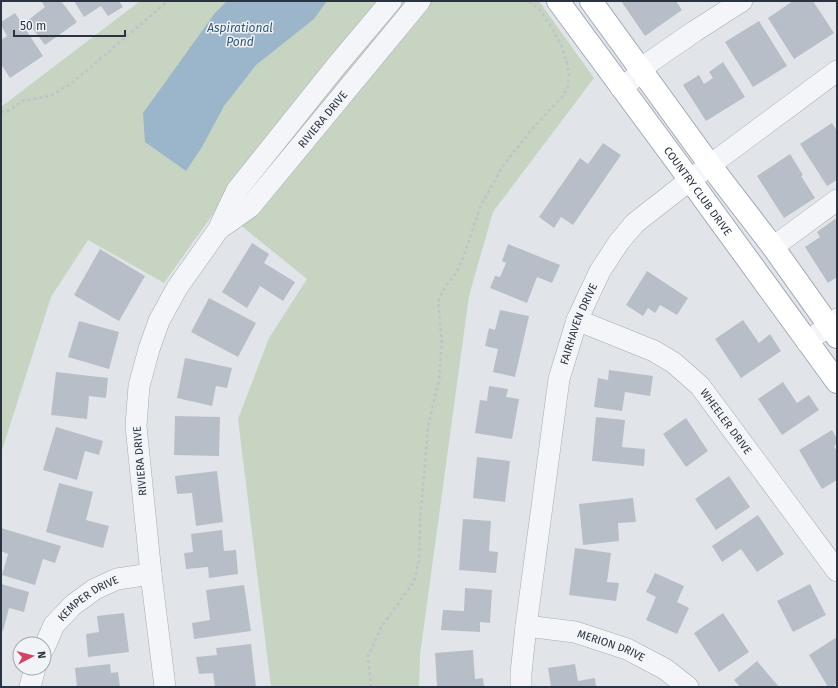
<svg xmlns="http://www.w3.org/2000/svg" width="838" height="688" font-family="'Fira Sans',sans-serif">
	<rect width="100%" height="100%" fill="#e1e5ea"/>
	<path fill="#c7d4c2" d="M140,1H539L594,78L493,212L469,296L420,655L419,687H271L238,419L269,338L307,279L218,207L164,283L88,240L51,297L1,453V107Z"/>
	<path fill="#9bb5ca" d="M227,1H327L314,19L256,65L224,106L202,147L186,171L145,142L143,113L215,13Z"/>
	<path fill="#b8bec7" d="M41,1H61L77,22L45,45L27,21L45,7Z
		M74,1H119L123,7L108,16L101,6L84,17Z
		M621,1H676L682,10L645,36Z
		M793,1H813L834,33L794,59L768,18Z
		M15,13L43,56L10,78L1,64V40L7,36L1,25V22Z
		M759,21L787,66L753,87L725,42Z
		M723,62L745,97L706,121L683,85L699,75L704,84L713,78L709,72Z
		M832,123L837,131V180L827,186L800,144Z
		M603,143L621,155L573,225L561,217L554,228L539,217L580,158L588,164Z
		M790,154L803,175L801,176L815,198L784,218L757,176Z
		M835,219L837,222V277L828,283L805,247L820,237L817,232Z
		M252,243L269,254L264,263L295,282L283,301L260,286L247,308L222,292Z
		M508,244L560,265L552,283L537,277L527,303L490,288L495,276L500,277L506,263L502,261Z
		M100,249L145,276L119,321L74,295Z
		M647,271L688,298L677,315L660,305L655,313L648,308L643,316L626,305Z
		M209,298L256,323L238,357L191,332Z
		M500,310L529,316L515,377L493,372L498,349L485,346L489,328L495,330Z
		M743,320L759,343L770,334L781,351L741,378L715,339Z
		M79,321L119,332L109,369L68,357Z
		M185,358L232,368L227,388L216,386L212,406L177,398Z
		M609,370L653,376L650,396L625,392L622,411L594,407L598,378L608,380Z
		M56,372L108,378L106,398L89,396L87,419L51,415Z
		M783,382L797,403L809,395L819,410L782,435L758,399Z
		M489,386L508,389L506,397L519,399L512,439L475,433L480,400L487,401Z
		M175,416L220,417L219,456L174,455Z
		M596,417L625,420L622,447L645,449L644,466L592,461Z
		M686,418L708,451L686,467L663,434Z
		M56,427L103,441L99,455L85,451L77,480L43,470Z
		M832,430L837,439V444L834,446L837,452V480L822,489L799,450Z
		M477,457L510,461L505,502L473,498Z
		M217,471L223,522L196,526L192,493L177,494L175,476Z
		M729,476L750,507L716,530L695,499Z
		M59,483L93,492L86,520L109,526L103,548L46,532Z
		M633,498L636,522L618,523L619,541L583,545L579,504Z
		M758,515L784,554L757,572L741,549L722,562L712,546Z
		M463,519L491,521L489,551L498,552L496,573L459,570Z
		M1,528L61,546L55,563L43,559L35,585L2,575L8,554L1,551Z
		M222,530L224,551L236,550L238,574L209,578L208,567L186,569L184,553L193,552L191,534Z
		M575,548L611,553L607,582L619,583L616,601L569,595Z
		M655,573L684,586L677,602L689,608L677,634L646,620L656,597L646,592Z
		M1,584L29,592L24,612L9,608L3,631L1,630Z
		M810,584L826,615L793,632L777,601Z
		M244,585L251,631L194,639L192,623L210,620L206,590Z
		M465,588L492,590L490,623L480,622V632L441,630L443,610L464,611Z
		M124,613L129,652L88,657L86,634L99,632L97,616Z
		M723,613L749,652L719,672L694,633Z
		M837,637V684L832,687H828L809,655Z
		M251,644L256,687H215L213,673L199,674L196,657L217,655L216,648Z
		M473,650L475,679L483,678L484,687H437L435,653Z
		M757,661L779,687H740L734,680Z
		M110,664L111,673L118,672L120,687H77L75,668Z
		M575,664L578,681L595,678L596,687H551L548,668Z"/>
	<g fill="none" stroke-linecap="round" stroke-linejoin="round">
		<defs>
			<g id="minor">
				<path d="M621,88L642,72L650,62L695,31L742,1"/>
				<path id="s1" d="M219,229L250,207L420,1"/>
				<path d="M773,247L837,200"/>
				<path id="s2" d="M577,320L654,351L674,363L700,386L837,571"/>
				<path d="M807,342L837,319"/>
				<path id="s3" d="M526,626L575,632L627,649L665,669L688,687"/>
				<path id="s4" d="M44,648L54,625L73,605L95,589L117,579L151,574"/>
				<path d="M30,687L35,668"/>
				<path d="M165,687L151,574L136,426L139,386L149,349L159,321L177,288L218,230L237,190L337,65L391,1"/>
				<path id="s5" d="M521,687V673L526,626L559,379L577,320L600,271L619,242L635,223L690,180L837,71"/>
			</g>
			<g id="major">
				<path id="s6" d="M558,1L690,180L837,382"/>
				<path d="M591,1L710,165L773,247L837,337"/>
			</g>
		</defs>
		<use href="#minor" stroke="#a6acb4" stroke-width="22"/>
		<use href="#major" stroke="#a0aab6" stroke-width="24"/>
		<path stroke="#bfc3c9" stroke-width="2.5" stroke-dasharray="3 3" stroke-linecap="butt" d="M1,112L10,110L22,101L50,96L72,83L168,1
			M371,687L368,656L382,626L414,582L419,560L420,522L428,427L439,380L442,343L438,302L445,287L457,272L464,255L481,205L503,166L531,130L563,96L568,87L569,74L567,62L561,45L552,28L539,9L528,1"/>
		<use href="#minor" stroke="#f4f5f8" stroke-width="21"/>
		<use href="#major" stroke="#fff" stroke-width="22"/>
	</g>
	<g text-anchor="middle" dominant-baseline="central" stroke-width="3" stroke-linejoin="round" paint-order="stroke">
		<g font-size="11" fill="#293342" stroke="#f0f4f7">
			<text stroke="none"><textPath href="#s1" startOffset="152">RIVIERA DRIVE</textPath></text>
			<text stroke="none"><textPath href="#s6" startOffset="236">COUNTRY CLUB DRIVE</textPath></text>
			<text stroke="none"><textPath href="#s5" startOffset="369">FAIRHAVEN DRIVE</textPath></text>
			<text stroke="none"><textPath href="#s2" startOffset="185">WHEELER DRIVE</textPath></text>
			<text transform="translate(140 461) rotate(-95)">RIVIERA DRIVE</text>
			<text stroke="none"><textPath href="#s4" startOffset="69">KEMPER DRIVE</textPath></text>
			<text stroke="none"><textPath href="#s3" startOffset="88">MERION DRIVE</textPath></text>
		</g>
		<g font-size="12" font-style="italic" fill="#325577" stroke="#f0f4f7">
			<text x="240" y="28">Aspirational<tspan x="240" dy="14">Pond</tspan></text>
		</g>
	</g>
	<rect width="838" height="688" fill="none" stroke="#293342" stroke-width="4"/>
	<g transform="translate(32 656) rotate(83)"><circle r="19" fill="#f0f4f7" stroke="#a0a7af"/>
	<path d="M0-3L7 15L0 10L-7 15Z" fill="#d14462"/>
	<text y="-6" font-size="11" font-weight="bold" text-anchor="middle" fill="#293342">N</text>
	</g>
	<path d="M14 30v6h111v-6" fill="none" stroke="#293342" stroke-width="2"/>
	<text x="20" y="30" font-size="12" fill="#293342" stroke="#f0f4f7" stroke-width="3" paint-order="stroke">50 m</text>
</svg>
